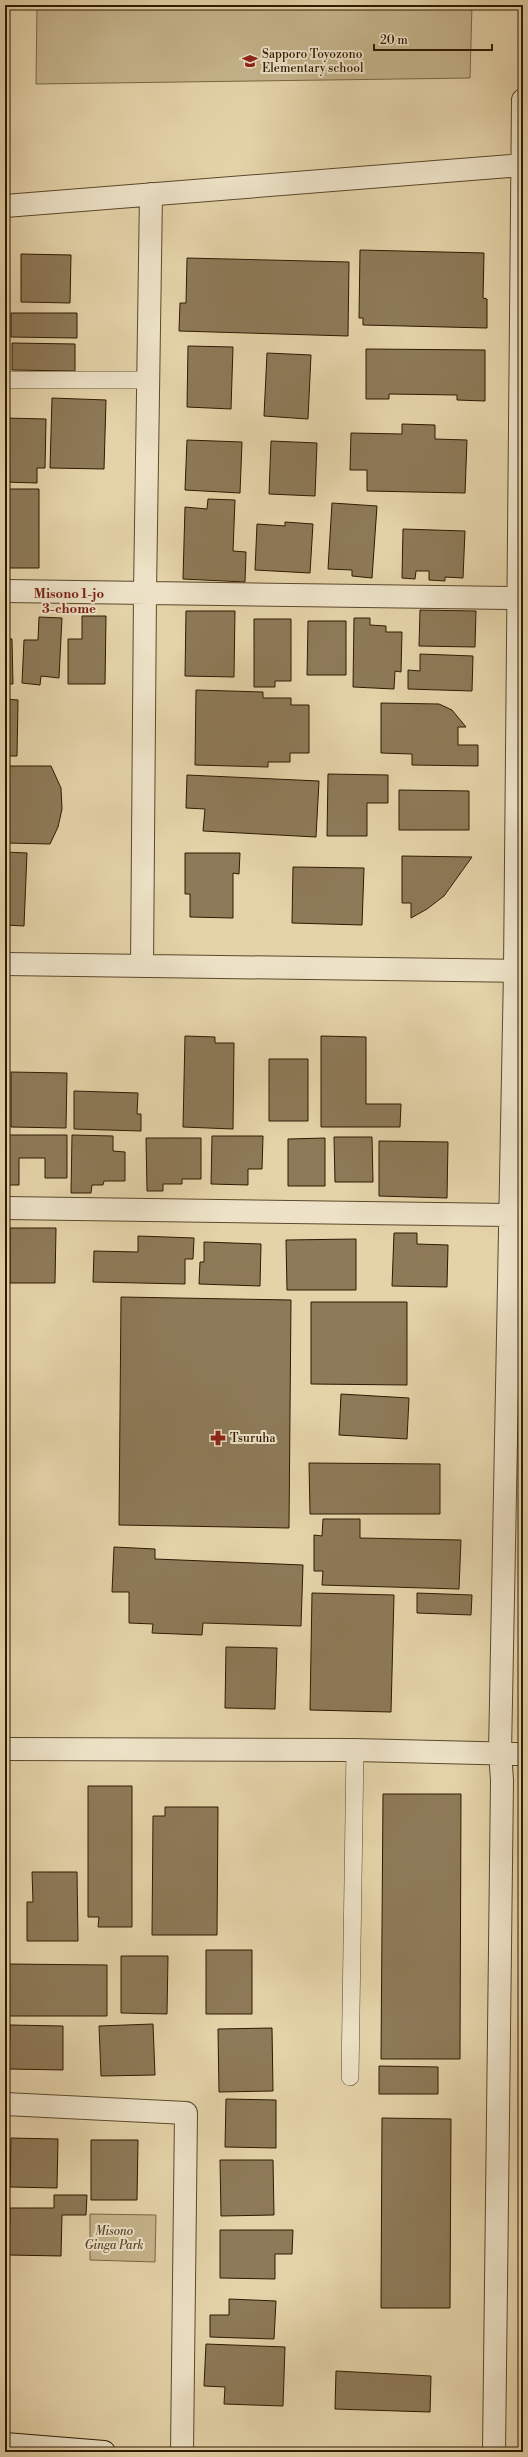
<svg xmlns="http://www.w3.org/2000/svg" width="528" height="2457" font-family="'Libre Bodoni',serif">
	<rect width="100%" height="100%" fill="#e4d3a9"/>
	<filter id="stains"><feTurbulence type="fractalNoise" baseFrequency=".005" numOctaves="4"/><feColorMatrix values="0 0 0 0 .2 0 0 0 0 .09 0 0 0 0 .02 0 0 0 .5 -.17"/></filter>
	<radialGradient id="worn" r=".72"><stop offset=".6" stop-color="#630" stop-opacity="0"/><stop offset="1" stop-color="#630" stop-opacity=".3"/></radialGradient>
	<path fill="#c5b48c" stroke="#7a6746" d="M37,5H472L470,78L36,84Z
		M90,2214L156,2215L155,2262L90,2260Z"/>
	<path fill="#8d7a58" stroke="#2e1a01" d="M360,250L484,253L483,298L487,299V328L363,325V318H359Z
		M21,254L71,255L70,303L21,302Z
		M187,258L349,262L348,336L179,331L180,303H186Z
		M11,313H77V338L11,337Z
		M12,343L75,344V371L12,370Z
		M188,346L233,347L231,409L187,407Z
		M366,349L485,350V401L457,400V395L389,394V399H366Z
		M267,353L311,355L308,419L264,416Z
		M52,398L106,400L104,469L50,468Z
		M5,418L46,419L45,468H37V483L5,482Z
		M402,424L435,425V439L467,440L465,493L367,491V470H350L351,433L402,434Z
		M187,440L242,442L240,493L185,490Z
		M271,441L317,443L315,496L269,494Z
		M5,489H39V568H5Z
		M208,499L235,500L233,551L246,552L245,582L183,579L185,507L207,509Z
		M332,503L377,506L372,578L352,576V570L328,569Z
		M285,522L313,524L310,573L255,570L257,524L285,526Z
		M403,529L465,531L463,578L445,577V581L429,580V571H416L415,579L402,578Z
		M420,610L476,611L475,647L419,646Z
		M186,611H235L234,677L185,676Z
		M82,616H106L105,684H68V639H82Z
		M39,617L62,618L59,678L41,676L40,685L22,683L24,640H38Z
		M354,618H370V625L386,626V632H402L401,672L395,671L394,689L353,687Z
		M254,619H291V681H275V687H254Z
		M308,621H346V675H307Z
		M5,639H12L13,684H5Z
		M420,654L473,656L472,691L408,689V670L420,671Z
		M196,690L263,692V698H291V705H309V753H290V762H268V767L195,765Z
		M5,699L18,700L17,756H5Z
		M381,703L439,704L452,710L466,727H458V745H478V766L412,765V754L381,753Z
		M5,766H51L61,788L62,809L58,827L50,844L5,843Z
		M328,774L388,775V803H367V836H327Z
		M187,775L319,781L316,837L203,831L205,809L186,808Z
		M399,790L469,791V830H399Z
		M5,852L27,853L24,926L5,925Z
		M185,853H240L239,874L233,873V918L190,917V894H185Z
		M402,856L472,857L444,896L427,909L411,918V903H402Z
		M293,867L364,868L362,925L292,923Z
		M185,1036L215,1037V1043H234L233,1129L183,1127Z
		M321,1036L366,1037V1104H401L400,1127H321Z
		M269,1059H308V1121H269Z
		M11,1072L67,1073L66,1128L11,1127Z
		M74,1091L138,1093L137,1114H141V1131L74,1129Z
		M5,1135H67V1178H45V1158H19V1185H5Z
		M72,1135L113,1136V1151L125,1152V1181H104L103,1185H92L91,1193H71Z
		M212,1136H263L262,1169H248V1185L211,1184Z
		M334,1137H372L373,1182H335Z
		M146,1138H201V1179H182V1184H163V1191H147Z
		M325,1138V1186H288V1139Z
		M379,1141L448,1142L447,1198L379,1196Z
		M10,1228H56L55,1283H10Z
		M394,1233H417V1244L448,1245L447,1287L392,1286Z
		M138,1236L194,1238L193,1259H185V1284L93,1282L94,1251L138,1252Z
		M356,1239V1290H287L286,1240Z
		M204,1242L261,1244L260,1286L199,1284L200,1262H204Z
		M121,1297L291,1300L289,1528L119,1525Z
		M311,1302H407V1385L311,1384Z
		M341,1394L409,1398L407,1439L339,1435Z
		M309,1463L440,1464V1514H310Z
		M323,1519H360V1538L461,1540L459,1589L322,1585L323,1571H314V1535L322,1536Z
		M114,1547L155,1549V1559L303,1565L301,1626L203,1623L202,1635L152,1633L153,1624L129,1623V1592H112Z
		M312,1593L394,1595L391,1712L310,1710Z
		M417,1593L472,1595L471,1615L417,1613Z
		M226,1647L277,1648L275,1709L225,1708Z
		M88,1786H132V1927H98L99,1917H88Z
		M383,1794H461L460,2059H381Z
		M165,1807H218L217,1935H152L153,1816H165Z
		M32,1872H77L78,1941H27V1902H33Z
		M206,1950H252V2014H206Z
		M121,1956H168L167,2014L121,2013Z
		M8,1964L107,1965V2016H9Z
		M153,2024L155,2075L101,2076L99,2026Z
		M10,2025L63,2026V2070L9,2069Z
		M272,2028L273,2091L219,2092L218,2029Z
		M379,2066L438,2067V2094H379Z
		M226,2099L276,2100V2148L225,2147Z
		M382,2118L451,2119L450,2308H381Z
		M11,2138L58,2139L57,2188L10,2187Z
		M91,2140H138L137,2200H91Z
		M220,2160H273L274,2215L221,2216Z
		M54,2195H87L86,2215H62L61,2256L9,2255L10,2208H54Z
		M220,2230H293L292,2254H275V2279L220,2278Z
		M229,2299L276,2301L274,2339L210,2337V2315H229Z
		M206,2344L285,2347L283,2406L224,2404L225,2387L204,2386Z
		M336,2371L431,2376L430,2412L335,2409Z"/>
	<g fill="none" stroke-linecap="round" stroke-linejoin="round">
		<defs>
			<path id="lane" d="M5,380H148
				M350,2077L355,1750"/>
			<path id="street" d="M5,206L523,165
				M5,591L519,598
				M5,964L523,971
				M142,966L145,593L151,194
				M5,1208L512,1215
				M5,1749L355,1750L523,1754
				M5,2104L186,2113L182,2452
				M494,2452L502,1780L500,1753L515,971L523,100"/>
			<path id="secondary" d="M5,2444L104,2452"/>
		</defs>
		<use href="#lane" stroke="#5c482b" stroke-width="18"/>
		<use href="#street" stroke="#5c482b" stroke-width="24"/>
		<use href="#secondary" stroke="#2e1a01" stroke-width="24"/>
		<use href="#lane" stroke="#ede2c7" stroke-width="17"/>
		<use href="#street" stroke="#ede2c7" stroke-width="22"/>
		<use href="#secondary" stroke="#ede2c7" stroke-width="22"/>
	</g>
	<defs>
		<symbol id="school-bare" viewBox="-9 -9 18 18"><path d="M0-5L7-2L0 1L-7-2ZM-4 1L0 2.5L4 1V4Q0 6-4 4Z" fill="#8f2418" stroke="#ede2c7" stroke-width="2.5" paint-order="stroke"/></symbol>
		<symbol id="pharmacy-bare" viewBox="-9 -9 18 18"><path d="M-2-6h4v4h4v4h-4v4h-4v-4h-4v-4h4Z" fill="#8f2418" stroke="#ede2c7" stroke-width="2.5" paint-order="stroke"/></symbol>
	</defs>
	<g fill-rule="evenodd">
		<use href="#school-bare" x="239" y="50" width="22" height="22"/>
		<use href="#pharmacy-bare" x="207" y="1427" width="22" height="22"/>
	</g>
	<g text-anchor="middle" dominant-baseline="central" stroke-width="4" stroke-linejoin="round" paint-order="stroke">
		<g font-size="12" fill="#2e1a01" stroke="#ede2c7" text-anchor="start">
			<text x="262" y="54">Sapporo Toyozono<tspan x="262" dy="14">Elementary school</tspan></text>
			<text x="230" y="1438">Tsuruha</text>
		</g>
		<g font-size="12" font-style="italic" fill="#5b482b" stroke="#ede2c7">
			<text x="114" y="2231">Misono<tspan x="114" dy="14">Ginga Park</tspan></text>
		</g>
		<g font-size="13" font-weight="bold" fill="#7a1f14" stroke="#ede2c7">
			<text x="69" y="594">Misono 1-jo<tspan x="69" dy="15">3-chome</tspan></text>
		</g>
	</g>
	<rect width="528" height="2457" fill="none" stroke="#e4d3a9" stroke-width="20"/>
	<rect x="6" y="6" width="516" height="2445" fill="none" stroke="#2e1a01" stroke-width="2"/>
	<rect x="10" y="10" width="508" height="2437" fill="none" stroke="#2e1a01"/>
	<path d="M374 44v6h118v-6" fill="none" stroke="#2e1a01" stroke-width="2"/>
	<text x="380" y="44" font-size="12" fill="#2e1a01" stroke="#ede2c7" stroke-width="3" paint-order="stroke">20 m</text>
	<rect width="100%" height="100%" filter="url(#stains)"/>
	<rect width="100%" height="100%" fill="url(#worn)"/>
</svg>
